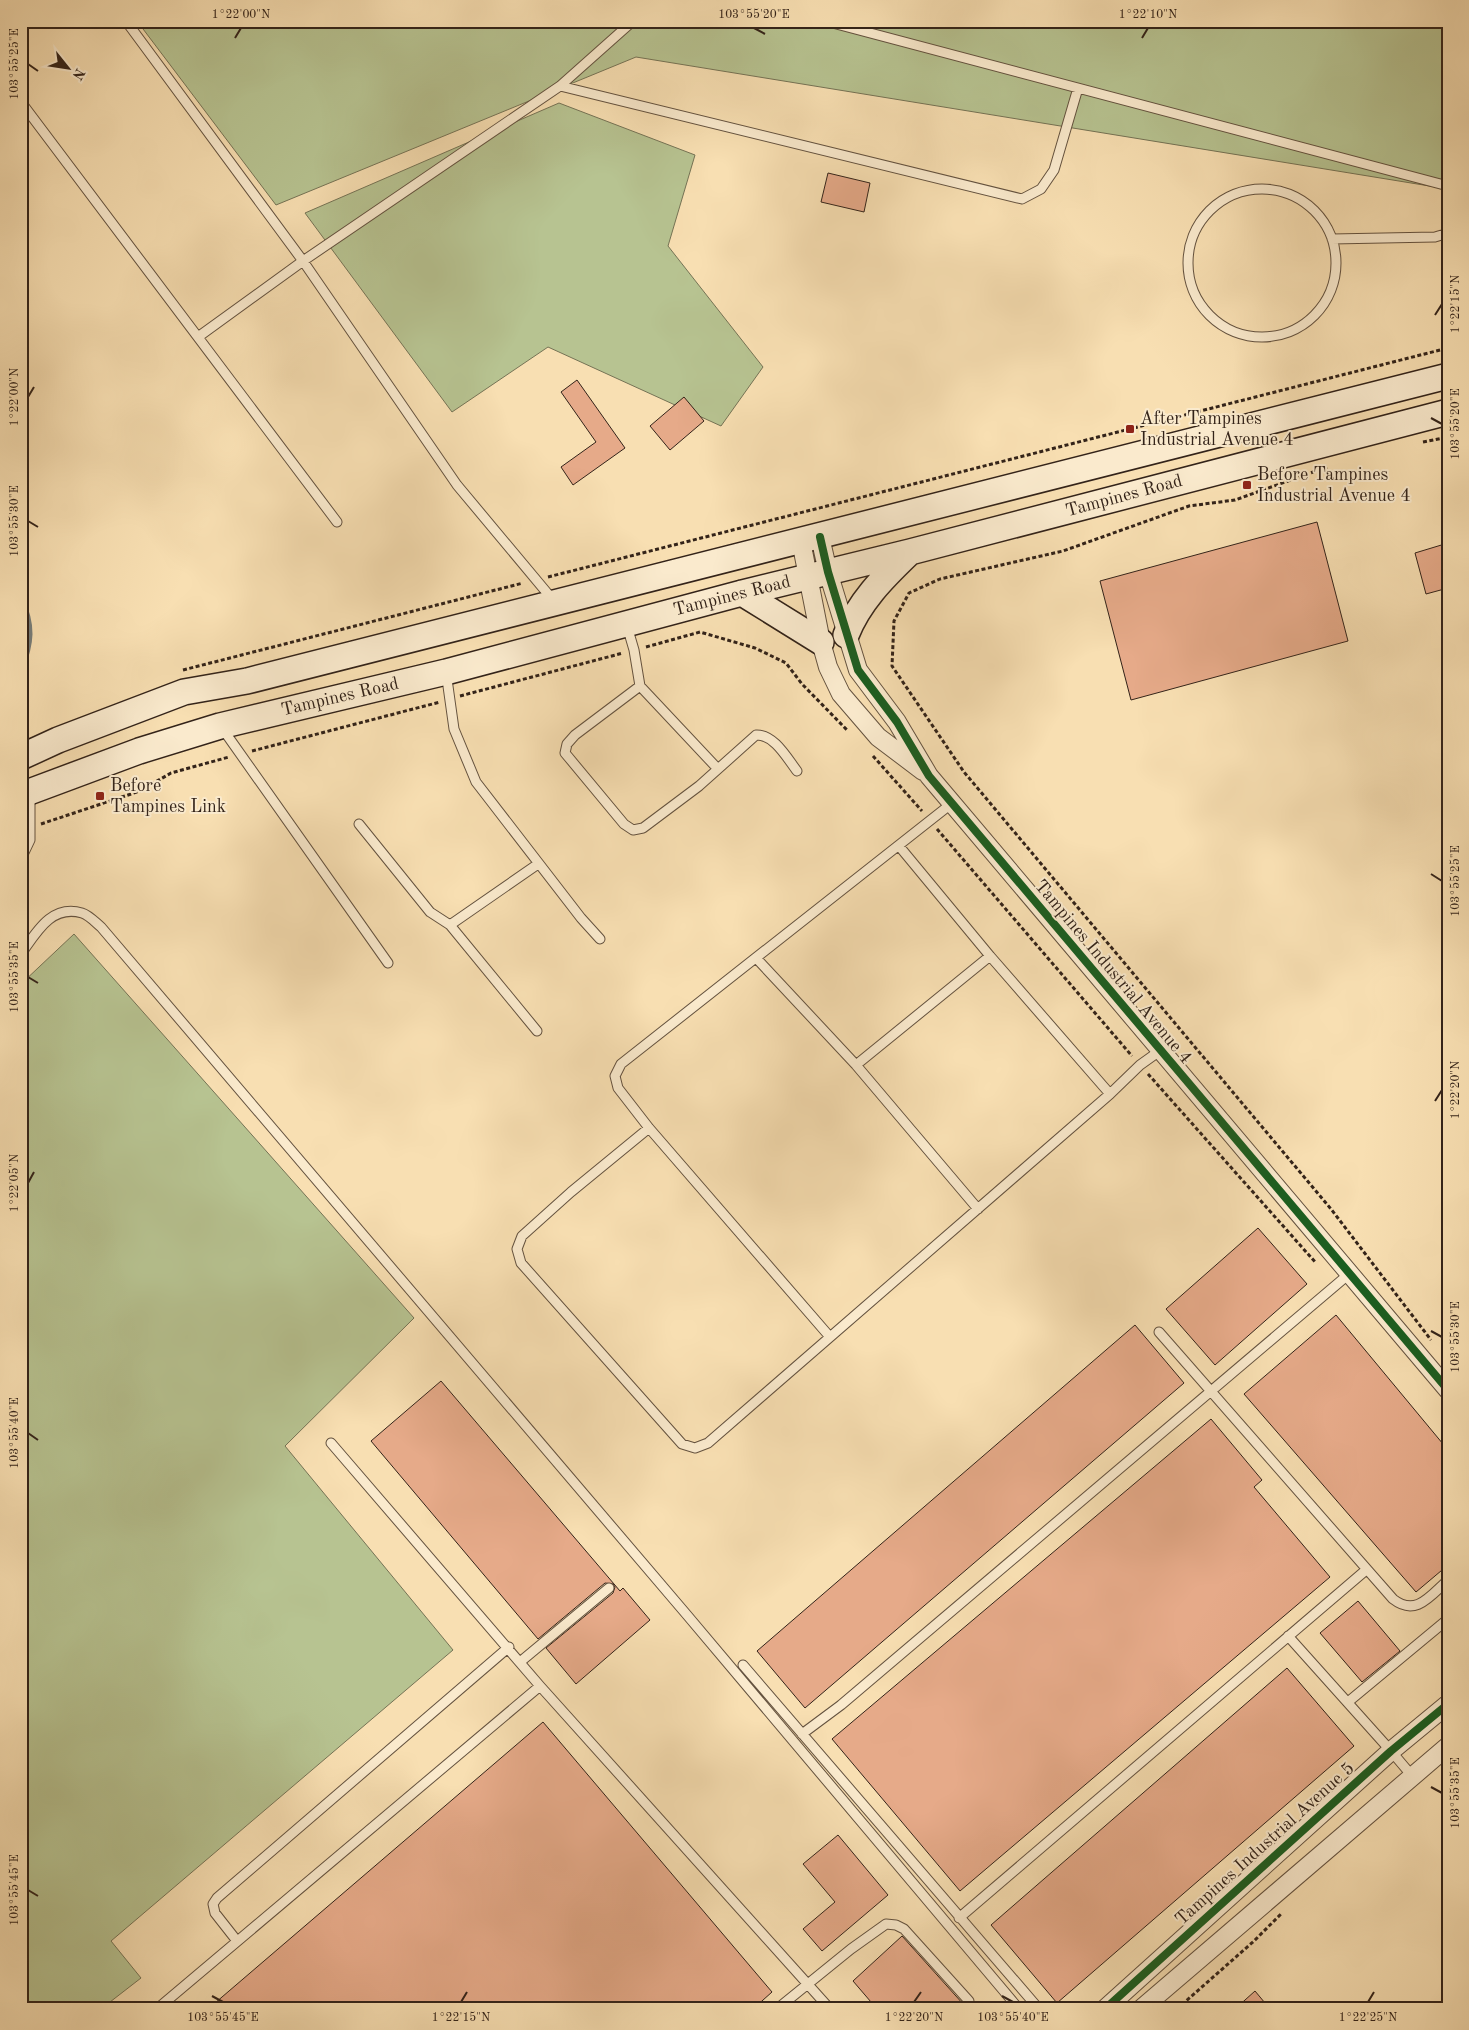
<svg xmlns="http://www.w3.org/2000/svg" width="1469" height="2030" font-family="'Old Standard TT',serif">
	<rect width="100%" height="100%" fill="#f8dfb2"/>
	<filter id="stains"><feTurbulence type="fractalNoise" baseFrequency=".004" numOctaves="4"/><feColorMatrix values="0 0 0 0 .2 0 0 0 0 .09 0 0 0 0 .02 0 0 0 .5 -.17"/></filter>
	<radialGradient id="worn" r=".72"><stop offset=".6" stop-color="#630" stop-opacity="0"/><stop offset="1" stop-color="#630" stop-opacity=".3"/></radialGradient>
	<path fill="#b7c391" stroke="#757355" d="M137,21H1448V189L636,57L276,205Z
		M559,103L695,155L668,246L763,367L721,426L548,347L452,412L305,213Z
		M74,934L414,1318L285,1446L453,1650L111,1941L141,1978L101,2009H21V984Z"/>
	<g fill="none" stroke-linecap="round" stroke-linejoin="round">
		<path stroke="#777d79" stroke-width="5" d="M21,598C34,625 32,643 21,671"/>
	</g>
	<path fill="#e6aa89" stroke="#332319" d="M828,173L870,183L864,212L821,202Z
		M577,380L625,448L573,485L561,467L596,442L561,392Z
		M684,397L704,421L670,450L650,426Z
		M1317,522L1348,641L1131,700L1100,581Z
		M1448,543V588L1426,594L1415,553Z
		M1258,1228L1307,1284L1215,1365L1166,1309Z
		M1336,1315L1448,1450V1565L1416,1592L1244,1394Z
		M1135,1325L1184,1383L805,1708L757,1651Z
		M441,1381L620,1591L623,1588L650,1620L576,1684L546,1648L613,1593L615,1587L613,1584L605,1583L538,1639L371,1441Z
		M1211,1419L1262,1480L1254,1487L1330,1577L960,1891L832,1739Z
		M1358,1601L1400,1651L1362,1682L1320,1633Z
		M1287,1668L1354,1746L1057,2003L991,1925Z
		M543,1722L772,1992L753,2009H208Z
		M838,1835L888,1895L822,1951L803,1929L835,1902L803,1864Z
		M902,1936L964,2005L970,2009H877L853,1981Z
		M1255,1991L1270,2009H1235Z"/>
	<g fill="none" stroke-linecap="round" stroke-linejoin="round">
		<defs>
			<path id="service" d="M126,21L303,261L457,485L553,600
				M825,21L1448,186
				M560,86L1022,199L1041,189L1054,170L1078,88
				M21,102L337,522
				M1188 263a74 74 0 1 1 148 0a74 74 0 1 1-148 0Z
				M1332,239L1435,237L1445,234L1448,230
				M198,337L303,261L560,86L633,21
				M627,626L634,650L640,686L717,768
				M446,672L454,729L476,782L581,918L600,939
				M640,686L575,735L567,744L565,753L624,824L633,830L643,828L699,786L756,735C774,734 787,758 797,771
				M222,728L388,963
				M359,824L430,912L450,925L538,864
				M899,846L990,956L1110,1094
				M21,859L30,840V794
				M450,925L537,1031
				M21,954C36,933 51,904 82,913C89,915 96,923 101,927L687,1615L1019,2009
				M757,959L856,1065L978,1209
				M856,1065L990,956
				M649,1128L571,1192L522,1236L517,1249L521,1263L682,1444L695,1448L708,1443L1110,1094L1140,1065L1161,1050
				M1159,1332L1393,1599C1416,1617 1430,1596 1448,1580
				M830,1337L649,1128L618,1088L615,1076L621,1064L951,804
				M331,1443L540,1686L830,2009
				M1288,1636L1391,1751L1413,1777
				M520,1662L609,1588
				M743,1665L1039,2009
				M1348,1702L1448,1619
				M802,1734L841,1705L1349,1274
				M959,1918L1366,1570
				M237,1941L215,1913L213,1904L217,1898L509,1647
				M157,2009L540,1686
				M777,2009L851,1949L886,1924L896,1925L904,1929L969,2001"/>
			<path id="minor" d="M820,537L828,572L858,670L897,722L929,776L1448,1390
				M801,541L821,642L828,667L841,694L878,737L923,771
				M1105,2009L1391,1751L1448,1704
				M1141,2009L1448,1746"/>
			<path id="secondary" d="M742,593L821,642
				M846,635C859,602 883,578 908,554
				M21,757L58,740L184,692L247,681L1448,376
				M21,795L139,751L220,726L446,672L742,593L910,552L1448,412"/>
		</defs>
		<use href="#service" stroke="#64523f" stroke-width="11"/>
		<use href="#minor" stroke="#64523f" stroke-width="20"/>
		<use href="#secondary" stroke="#332319" stroke-width="28"/>
		<path stroke="#332319" stroke-width="3" stroke-dasharray="4 2.5" stroke-linecap="butt" d="M1423,442L1448,437
			M1327,467L1235,500L1189,506L1063,551L940,579L909,593L894,621L892,666L964,772L1331,1209L1431,1340
			M548,577L1448,348
			M646,647L700,632L755,648L786,663L802,684L847,730
			M183,670L523,583
			M460,696L623,653
			M252,751L440,702
			M873,756L922,811
			M41,824L140,791L171,773L229,757
			M937,829L1132,1056
			M1148,1074L1316,1263
			M1177,2009L1254,1941L1282,1913"/>
		<use href="#service" stroke="#faeacd" stroke-width="9"/>
		<use href="#minor" stroke="#faeacd" stroke-width="18"/>
		<use href="#secondary" stroke="#faeacd" stroke-width="25"/>
		<defs>
			<path id="cycleway" d="M820,537L828,572L858,670L897,722L929,776L1448,1390
				M1105,2009L1391,1751L1448,1704"/>
		</defs>
		<use href="#cycleway" stroke="#faeacd" stroke-width="11"/>
		<use href="#cycleway" stroke="#1b5e20" stroke-width="8"/>
	</g>
	<path fill="none" stroke="#332319" stroke-width="2" d="M754,28L765,34M235,38L241,28M1142,38L1148,28M28,64L38,71M1435,315L1442,304M28,397L34,387M1431,418L1442,424M28,521L38,527M1431,874L1442,881M28,977L38,983M1435,1101L1442,1090M28,1183L34,1172M1431,1331L1442,1337M28,1433L38,1440M1431,1787L1442,1793M28,1890L38,1896M212,1996L223,2002M1002,1996L1013,2002M461,2002L467,1992M914,2002L921,1992M1368,2002L1374,1992"/>
	<g fill="#8f2418" stroke="#faeacd" stroke-width="2">
		<rect x="1125" y="424" width="10" height="10" rx="2.5"/>
		<rect x="1242" y="480" width="10" height="10" rx="2.5"/>
		<rect x="95" y="791" width="10" height="10" rx="2.5"/>
	</g>
	<g text-anchor="middle" dominant-baseline="central" stroke-width="4" stroke-linejoin="round" paint-order="stroke">
		<g font-size="18" fill="#332319" stroke="#faeacd" text-anchor="start">
			<text x="1140" y="419">After Tampines<tspan x="1140" dy="21">Industrial Avenue 4</tspan></text>
			<text x="1257" y="475">Before Tampines<tspan x="1257" dy="21">Industrial Avenue 4</tspan></text>
			<text x="110" y="786">Before<tspan x="110" dy="21">Tampines Link</tspan></text>
		</g>
		<g font-size="18" fill="#332319" stroke="#faeacd">
			<text transform="translate(1124 496) rotate(-15)">Tampines Road</text>
			<text transform="translate(732 596) rotate(-14)">Tampines Road</text>
			<text transform="translate(340 697) rotate(-13)">Tampines Road</text>
			<text transform="translate(1113 972) rotate(50)">Tampines Industrial Avenue 4</text>
			<text transform="translate(1265 1844) rotate(-42)">Tampines Industrial Avenue 5</text>
		</g>
	</g>
	<rect width="1469" height="2030" fill="none" stroke="#f8dfb2" stroke-width="55"/>
	<g transform="translate(68 68) rotate(120)" stroke="#faeacd" stroke-width="4" paint-order="stroke">
	<path d="M0-4L9 19L0 12L-9 19Z" fill="#332319"/>
	<text y="-8" font-size="14" font-weight="bold" text-anchor="middle" fill="#332319">N</text>
	</g>
	<rect x="28" y="28" width="1414" height="1974" fill="none" stroke="#332319" stroke-width="2"/>
	<g font-size="12" text-anchor="middle" fill="#332319">
		<text x="241" y="18">1°22'00"N</text>
		<text x="754" y="18">103°55'20"E</text>
		<text x="1148" y="18">1°22'10"N</text>
		<text transform="translate(14 64) rotate(-90)" y="4">103°55'25"E</text>
		<text transform="translate(1455 304) rotate(-90)" y="4">1°22'15"N</text>
		<text transform="translate(14 397) rotate(-90)" y="4">1°22'00"N</text>
		<text transform="translate(1455 424) rotate(-90)" y="4">103°55'20"E</text>
		<text transform="translate(14 521) rotate(-90)" y="4">103°55'30"E</text>
		<text transform="translate(1455 881) rotate(-90)" y="4">103°55'25"E</text>
		<text transform="translate(14 977) rotate(-90)" y="4">103°55'35"E</text>
		<text transform="translate(1455 1090) rotate(-90)" y="4">1°22'20"N</text>
		<text transform="translate(14 1183) rotate(-90)" y="4">1°22'05"N</text>
		<text transform="translate(1455 1337) rotate(-90)" y="4">103°55'30"E</text>
		<text transform="translate(14 1433) rotate(-90)" y="4">103°55'40"E</text>
		<text transform="translate(1455 1793) rotate(-90)" y="4">103°55'35"E</text>
		<text transform="translate(14 1890) rotate(-90)" y="4">103°55'45"E</text>
		<text x="223" y="2021">103°55'45"E</text>
		<text x="461" y="2021">1°22'15"N</text>
		<text x="914" y="2021">1°22'20"N</text>
		<text x="1013" y="2021">103°55'40"E</text>
		<text x="1368" y="2021">1°22'25"N</text>
	</g>
	<rect width="100%" height="100%" filter="url(#stains)"/>
	<rect width="100%" height="100%" fill="url(#worn)"/>
</svg>
